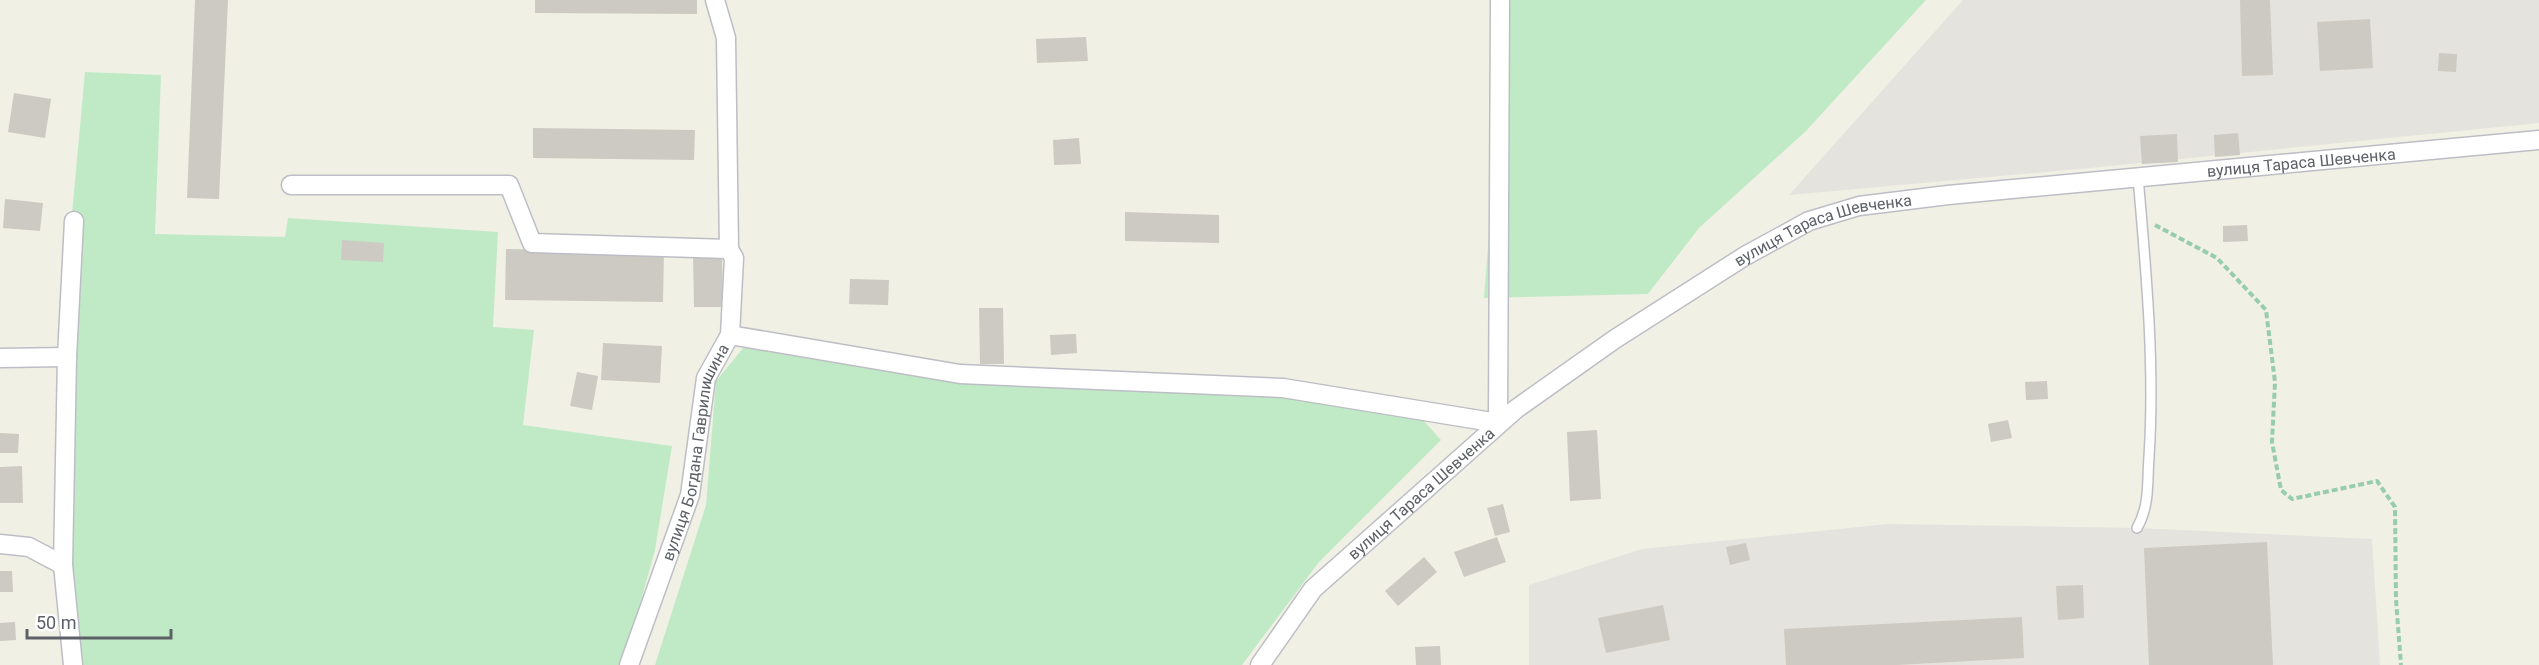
<svg xmlns="http://www.w3.org/2000/svg" width="2539" height="665" font-family="Roboto,sans-serif">
	<rect width="100%" height="100%" fill="#f1f0e5"/>
	<path fill="#e4e3dd" d="M1963,0H2539V123L2090,168L1789,195Z
		M1888,524L2137,528L2372,539L2380,665H1529V585L1642,549Z"/>
	<path fill="#c0eac6" d="M1507,0H1926L1806,131L1699,228L1648,294L1484,298Z
		M85,72L161,75L155,234L285,237L288,218L498,232L493,327L534,330L523,425L672,446L655,550L623,665H79L64,549L70,235Z
		M744,347L846,358L1317,389L1424,421L1441,440L1319,562L1242,665H655L706,505L716,381Z"/>
	<path fill="#cccac2" d="M195,0H228L219,199L187,198Z
		M535,0H697V14L535,13Z
		M2240,0H2270L2273,75L2242,76Z
		M2370,19L2373,68L2320,71L2317,22Z
		M1086,37L1088,61L1037,63L1036,39Z
		M2439,53L2457,54L2456,72L2438,71Z
		M14,93L51,99L45,138L8,132Z
		M533,128L695,130L694,160L533,158Z
		M2238,133L2240,155L2215,157L2214,135Z
		M2177,134L2178,162L2142,164L2140,136Z
		M1079,138L1081,164L1054,165L1053,140Z
		M5,199L43,203L40,231L3,228Z
		M1125,212L1219,215V243L1125,241Z
		M2247,225L2248,241L2223,242V226Z
		M342,240L384,243L383,262L341,260Z
		M506,249L664,252L663,302L505,300Z
		M693,254H722L723,307H694Z
		M850,279L889,280L888,305L849,304Z
		M979,308H1003L1004,364H980Z
		M1076,334L1077,353L1051,355L1050,335Z
		M603,343L662,346L660,383L601,380Z
		M577,372L598,376L592,410L570,406Z
		M2047,381L2048,399L2026,400L2025,382Z
		M2008,420L2012,438L1991,442L1988,424Z
		M1597,430L1601,499L1570,501L1567,432Z
		M0,433L19,434L18,453H0Z
		M22,466L23,503H0V467Z
		M1503,504L1510,532L1495,536L1487,508Z
		M1497,537L1506,562L1464,577L1454,552Z
		M2267,542L2273,665H2149L2144,548Z
		M1746,543L1750,560L1730,565L1726,547Z
		M1424,557L1437,572L1398,606L1385,591Z
		M0,571H12L13,592H0Z
		M2083,585L2084,618L2058,620L2056,586Z
		M1663,605L1670,640L1606,653L1598,618Z
		M2022,617L2024,658L1897,665H1786L1784,629Z
		M15,622L16,640L0,641V623Z
		M1440,646L1441,665H1416L1415,647Z"/>
	<g fill="none" stroke-linecap="round" stroke-linejoin="round">
		<defs>
			<path id="service" d="M2137,528C2150,505 2147,483 2149,457C2155,364 2146,270 2138,177"/>
			<g id="minor">
				<path d="M715,0L726,38L729,249L734,258L730,335"/>
				<path d="M291,185H509L532,243L729,249"/>
				<path d="M0,358L67,357"/>
				<path d="M0,544L29,547L63,565"/>
				<path d="M73,665L63,565L67,357L74,221"/>
				<path id="s1" d="M629,665L690,495L706,378L730,335L960,374L1283,388L1498,423L1500,0"/>
				<path id="s2" d="M1260,665L1313,589L1516,409L1615,339L1745,256L1809,221L1859,206L1948,195L2539,140"/>
			</g>
		</defs>
		<use href="#service" stroke="#bdbec5" stroke-width="12"/>
		<use href="#minor" stroke="#bdbec5" stroke-width="21"/>
		<path stroke="#97ccae" stroke-width="4" stroke-dasharray="6 3" stroke-linecap="butt" d="M2155,225L2217,258L2266,310L2275,382L2272,442L2281,490L2292,499L2377,481L2395,507L2396,600L2401,665"/>
		<use href="#service" stroke="#fff" stroke-width="9"/>
		<use href="#minor" stroke="#fff" stroke-width="18"/>
	</g>
	<g text-anchor="middle" dominant-baseline="central" stroke-width="6" stroke-linejoin="round" paint-order="stroke">
		<g font-size="16" fill="#5d6067" stroke="#fff">
			<text stroke="none"><textPath href="#s2" startOffset="1209">вулиця Тараса Шевченка</textPath></text>
			<text stroke="none"><textPath href="#s2" startOffset="723">вулиця Тараса Шевченка</textPath></text>
			<text stroke="none"><textPath href="#s1" startOffset="224">вулиця Богдана Гаврилишина</textPath></text>
			<text stroke="none"><textPath href="#s2" startOffset="237">вулиця Тараса Шевченка</textPath></text>
		</g>
	</g>
	<path d="M27 629v9h144v-9" fill="none" stroke="#5d6067" stroke-width="3"/>
	<text x="36" y="629" font-size="18" fill="#5d6067" stroke="#ffffff" stroke-width="4.5" paint-order="stroke">50 m</text>
</svg>
